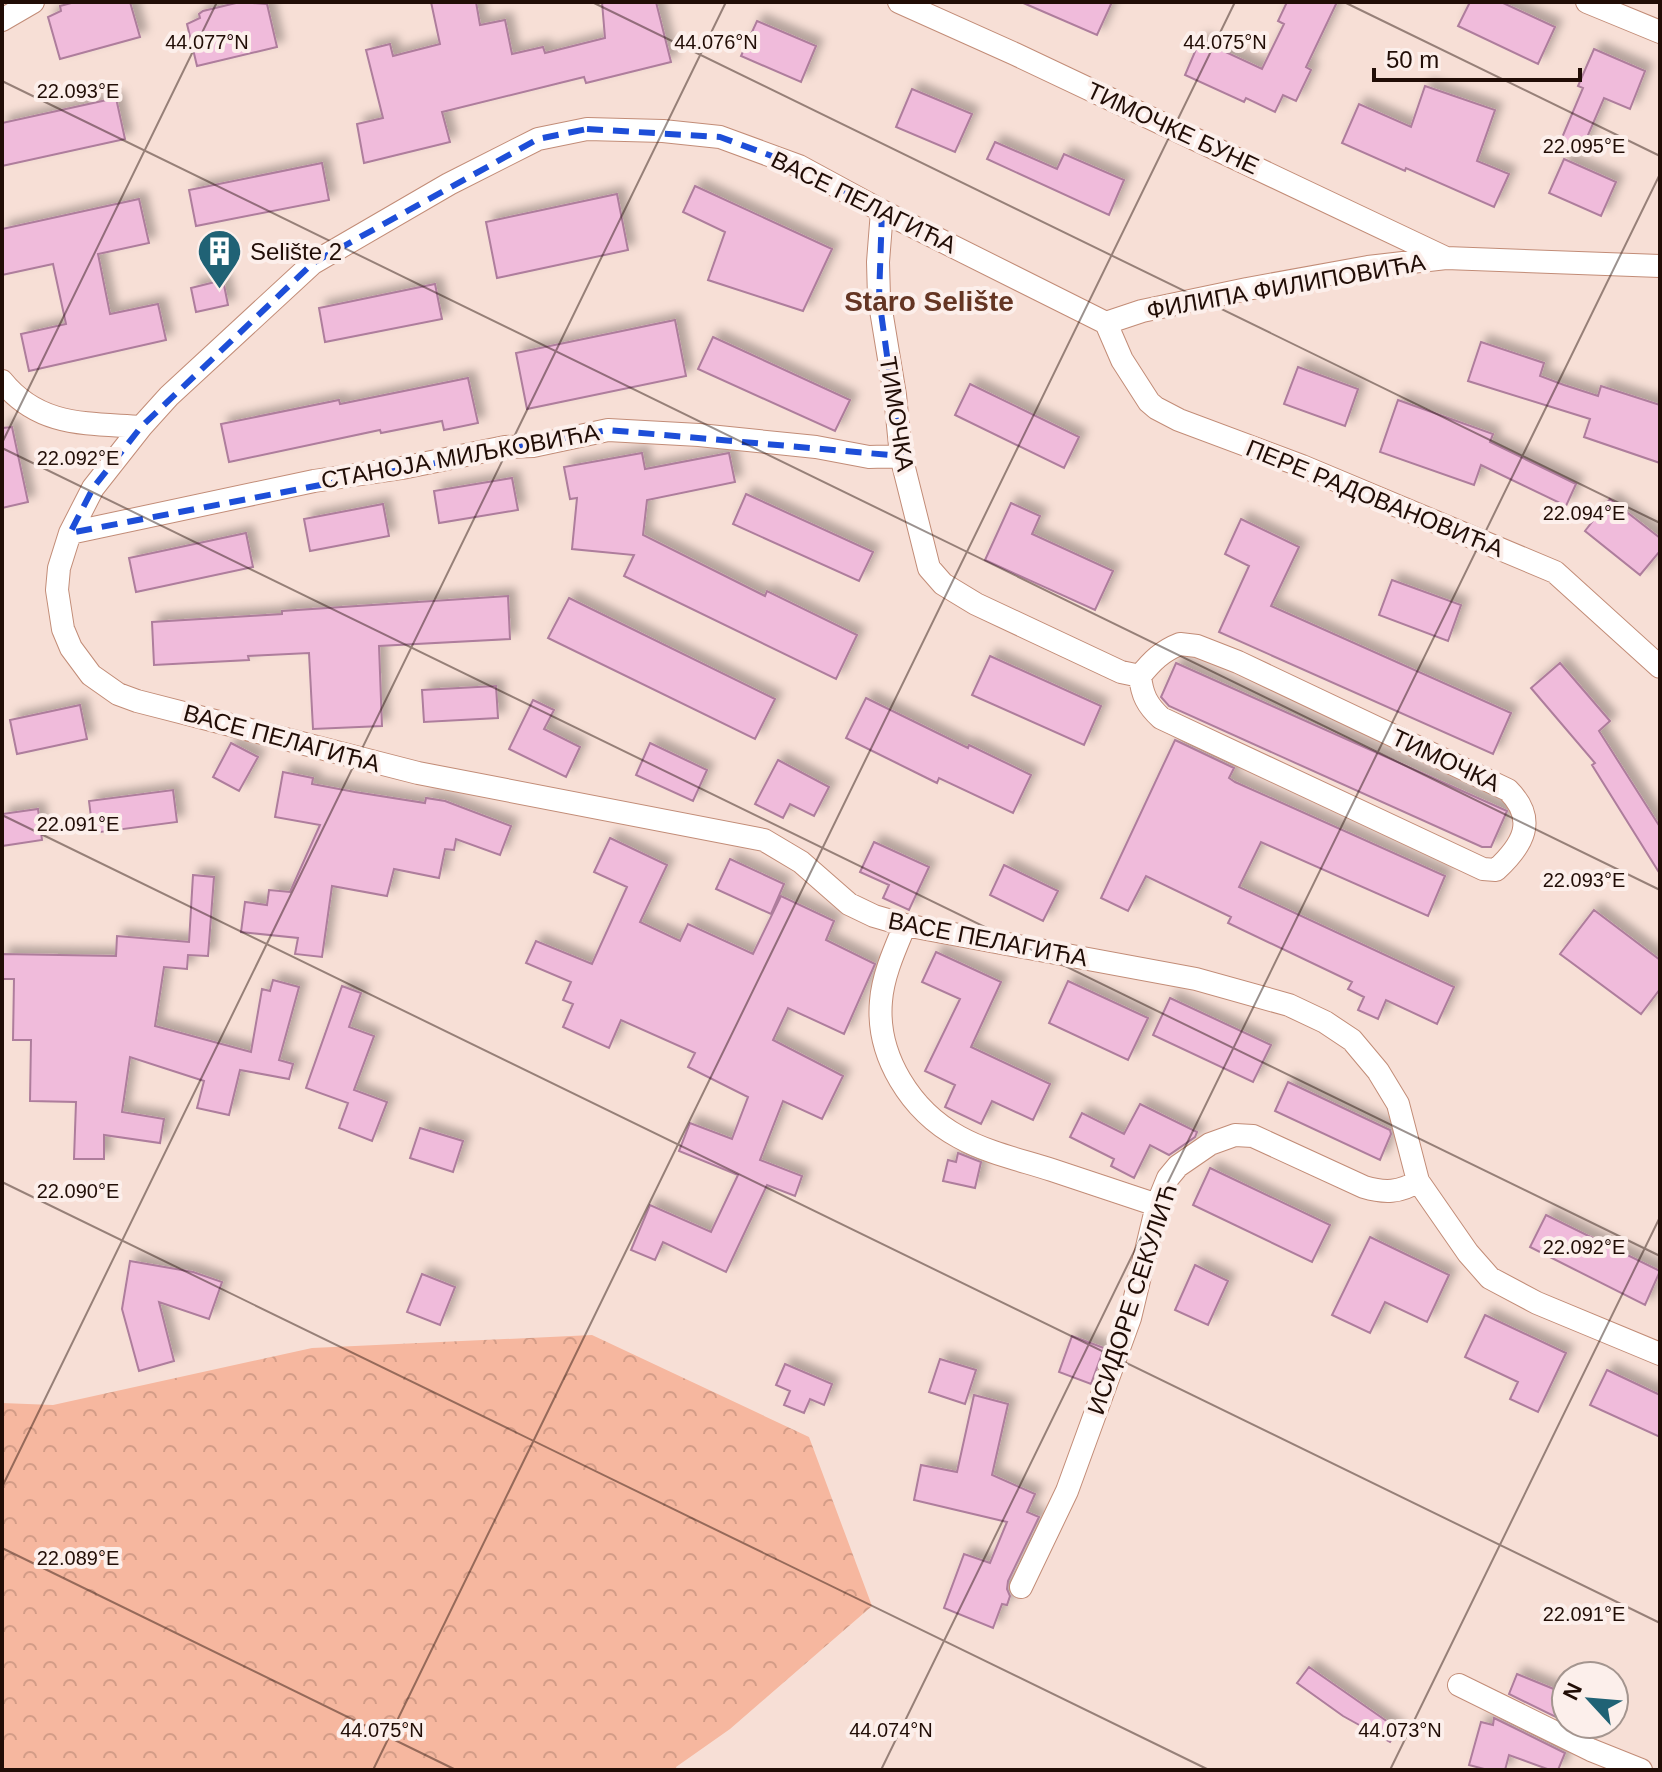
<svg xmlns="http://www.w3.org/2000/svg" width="1662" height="1772" font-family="Arial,sans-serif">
	<defs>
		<pattern id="forest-crowns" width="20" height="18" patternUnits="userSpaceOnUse" patternTransform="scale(2)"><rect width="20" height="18" fill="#f6b79f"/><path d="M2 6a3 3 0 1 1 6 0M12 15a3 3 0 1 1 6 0" fill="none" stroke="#d39c87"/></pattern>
		<filter id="shadow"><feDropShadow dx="7" dy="-7" stdDeviation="4" flood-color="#0004"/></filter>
	</defs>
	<rect width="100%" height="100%" fill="#f7dfd6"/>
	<path fill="url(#forest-crowns)" d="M592,1335L809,1437L872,1606L730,1729L676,1767L677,1770H2V1403L53,1405L312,1348Z"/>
	<path fill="#f0bbdb" stroke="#ae7d9c" stroke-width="2" filter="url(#shadow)" d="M75,2H130L140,37L60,59L48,17L61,11L60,6Z
		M240,2L267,4L277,47L197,66L187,24L200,18L199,14L203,11Z
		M431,2H476L480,25L505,20L512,54L543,47L545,53L605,38L602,2H656L671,62L586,83L584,77L442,112L450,142L364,163L357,124L383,118L366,50L390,44L393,56L440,44Z
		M1021,2H1112L1097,35Z
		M1287,2H1337L1306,67L1311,70L1296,101L1283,95L1275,112L1246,98L1244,102L1185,75L1200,40L1262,69L1284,24L1278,21Z
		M1470,2H1501L1555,27L1538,64L1458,26Z
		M757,21L816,46L801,82L741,56Z
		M1594,49L1645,71L1630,109L1604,98L1582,149L1561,140L1583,88L1578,86Z
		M1425,86L1495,110L1477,161L1509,174L1494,207L1406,168L1405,171L1342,143L1359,104L1411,127Z
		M912,89L972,114L955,152L896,127Z
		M116,98L125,139L2,166V123Z
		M995,142L1057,169L1064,154L1124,180L1109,215L987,159Z
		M1564,159L1616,182L1601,216L1549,193Z
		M322,163L329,200L196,226L189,190Z
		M695,186L832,249L803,311L708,280L725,232L683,212Z
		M617,194L628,250L497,278L486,222Z
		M139,199L149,243L98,254L110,314L158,304L166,340L29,371L21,334L66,324L53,264L2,275V229Z
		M223,280L228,305L196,312L191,288Z
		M435,284L442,319L325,342L319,308Z
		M675,320L686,376L527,409L516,353Z
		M713,337L850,400L835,431L698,369Z
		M1481,342L1544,363L1540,376L1564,385L1598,396L1601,386L1660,405V463L1584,437L1590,419L1468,381Z
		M1298,367L1358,389L1345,426L1284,404Z
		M468,378L478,423L444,430L442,421L381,433L380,430L229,462L221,424L339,400L340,404Z
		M970,384L1079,437L1064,468L955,415Z
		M1398,400L1493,434L1490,442L1576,484L1566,506L1481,465L1474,485L1380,452Z
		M12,427L28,502L2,508V428Z
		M642,453L645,469L729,453L735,482L647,500L643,535L765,596L767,591L857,635L836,679L624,576L634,555L572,549L577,498L570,499L564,467Z
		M512,478L518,510L439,523L434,491Z
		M746,494L873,552L859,581L733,524Z
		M1610,499L1660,538V551L1640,575L1585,531Z
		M1011,503L1040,516L1032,534L1113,571L1095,610L985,560Z
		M383,504L389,536L310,551L304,519Z
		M1241,519L1299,547L1271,606L1511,713L1493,754L1219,632L1249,566L1225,554Z
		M246,533L253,567L136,592L129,558Z
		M1392,580L1461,605L1448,641L1379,615Z
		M508,596L510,639L379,646L382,726L313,729L309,653L248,656L249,660L154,665L152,622L282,614V611Z
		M569,598L775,699L755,739L548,638Z
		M990,656L1101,706L1084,745L972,695Z
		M1176,663L1507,811L1491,847H1482L1169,706L1161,697Z
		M1560,663L1610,721L1599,731L1660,827V874L1592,765L1595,763L1531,688Z
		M496,686L498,718L424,722L422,690Z
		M866,698L968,748L969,745L1031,775L1013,813L939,778L937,783L846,738Z
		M533,700L554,710L544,729L580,747L566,777L509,749Z
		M80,705L87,739L17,754L10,720Z
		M1175,740L1234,768L1229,778L1235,782L1445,876L1428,916L1261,842L1239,887L1454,987L1437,1024L1386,1000L1378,1019L1358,1010L1364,997L1348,989L1352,982L1228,923L1231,917L1146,876L1128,911L1101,898Z
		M231,743L258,757L239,791L213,777Z
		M650,743L707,770L693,801L636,775Z
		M778,760L829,787L814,816L790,804L783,818L755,804Z
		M283,772L313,778L312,784L355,792L425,803L426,798L445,801L511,826L500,855L456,839L454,850L445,849L439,878L394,869L387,896L332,886L322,957L295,954L298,938L241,932L245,902L267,905L269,890L290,892L320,825L275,817Z
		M173,790L177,822L93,833L89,801Z
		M38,809L42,840L2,846V814Z
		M610,838L667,865L640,922L680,941L688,924L753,954L781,896L834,921L826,940L875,964L844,1034L788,1008L773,1040L843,1076L822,1119L783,1101L760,1160L802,1176L795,1196L767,1185L726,1272L663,1242L655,1260L631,1250L650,1205L711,1232L738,1175L679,1151L690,1123L732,1139L748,1097L688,1067L695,1053L621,1020L609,1048L563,1027L573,1004L563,1000L571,982L526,963L536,941L592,964L627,887L594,872Z
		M874,842L929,867L909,910L883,898L889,885L860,872Z
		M730,859L784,884L771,914L716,889Z
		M1004,865L1058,891L1043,921L990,895Z
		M193,875L214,877L208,956L188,955L187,969L164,967L155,1026L251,1052L262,989L270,991L273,980L299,987L279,1060L293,1064L289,1079L240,1070L229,1115L197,1108L204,1081L130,1057L122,1112L164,1119L160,1143L104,1135V1159H74L76,1102L30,1101L31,1040H13L14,979H2V954L116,956L117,936L189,942Z
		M1594,910L1660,960V989L1641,1014L1560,954Z
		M936,952L1001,982L971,1047L1050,1084L1033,1120L992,1101L981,1124L945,1107L955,1085L925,1071L960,999L922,982Z
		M1068,981L1148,1018L1128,1060L1049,1023Z
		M342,986L361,993L349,1027L374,1036L354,1090L387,1102L372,1141L339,1128L348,1103L306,1088Z
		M1170,998L1271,1045L1253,1082L1153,1035Z
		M1288,1082L1390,1130L1391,1134L1380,1160L1275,1111Z
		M1140,1104L1197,1132L1195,1137L1169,1155L1150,1145L1134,1178L1111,1166L1114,1159L1070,1137L1082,1113L1124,1134Z
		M420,1128L463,1141L453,1172L410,1158Z
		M958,1153L981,1162L975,1188L943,1181L948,1160L956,1162Z
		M1210,1168L1330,1225L1312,1262L1193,1205Z
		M1546,1215L1660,1271L1645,1305L1530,1247Z
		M1370,1237L1449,1275L1427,1322L1385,1302L1370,1333L1332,1315Z
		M130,1261L193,1272L222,1282L209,1319L159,1302L174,1361L139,1371L122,1309Z
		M1195,1265L1228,1281L1208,1325L1175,1310Z
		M422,1274L455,1287L440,1325L407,1312Z
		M1485,1315L1566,1353L1538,1412L1510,1399L1518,1382L1465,1357Z
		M1072,1336L1104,1348L1091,1384L1059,1372Z
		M940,1359L976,1370L965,1404L929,1392Z
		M785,1364L832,1384L824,1405L810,1399L804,1413L784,1405L790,1391L776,1385Z
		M1607,1370L1660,1395V1437L1590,1405Z
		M974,1395L1008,1404L992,1475L1035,1494L1027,1512L1039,1517L1008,1581L1007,1589L1010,1596L1007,1605L1002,1604L993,1628L944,1608L964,1554L990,1563L1007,1522L914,1500L921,1465L957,1472Z
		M1309,1667L1398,1729L1390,1742L1343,1716L1297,1683Z
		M1517,1674L1566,1694V1722L1509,1694Z
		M1494,1718L1565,1753L1558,1770H1550L1509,1755L1505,1770H1488L1469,1765L1481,1722L1493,1725Z"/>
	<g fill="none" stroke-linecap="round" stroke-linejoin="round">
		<defs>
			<path id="street" d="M899,2L1015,54L1446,258
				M1587,2L1660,32
				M2,20L33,2
				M882,211L878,262L879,298L895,395L901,456L929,568L943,584L976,604L1121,672L1140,676
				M1106,323L882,211L799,166L720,137L663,131L587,129L538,139L449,184L313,263L169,396L141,427L93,488L70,533L59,568L57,590L63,629L71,648L91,675L118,694L137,701L418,773L764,840L801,862L849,904L874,916L905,925L1196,979L1289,1005L1325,1022L1352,1040L1378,1071L1398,1104L1418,1181L1468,1253L1490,1278L1537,1303L1660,1354
				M1106,323L1122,360L1149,402L1156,408L1179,420L1302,466L1555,572L1660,667
				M1106,323L1142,311L1247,289L1368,267L1446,258L1660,266
				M2,381C39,427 86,423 141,427
				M70,533L314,481L402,468L505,447L533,446L608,430L699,435L816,447L869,457L901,456
				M1180,644L1197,646L1238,662L1508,790C1538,820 1523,845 1496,870L1483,869L1161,718C1147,705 1142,695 1140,676C1152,661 1162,651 1180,644Z
				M905,925C895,949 883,975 881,1001C876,1056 911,1111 959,1137C988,1153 1021,1160 1052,1170C1087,1182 1122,1193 1157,1205
				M1021,1587L1067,1491L1130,1318L1157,1205L1168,1178L1178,1166L1210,1144L1235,1135L1253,1136L1364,1187C1384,1193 1400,1193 1418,1181
				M1459,1685L1591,1750L1641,1770"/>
		</defs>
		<use href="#street" stroke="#c28c77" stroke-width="24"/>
		<use href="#street" stroke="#fff" stroke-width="22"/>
	</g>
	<path fill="none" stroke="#1d4ed8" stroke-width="6" stroke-dasharray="16 10" stroke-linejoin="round" d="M587,129L720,137L799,166L882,211L879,298L901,456L608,430L70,533L93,488L141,427L313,263L538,139Z"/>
	<path fill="none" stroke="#210d06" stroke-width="2" stroke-opacity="0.45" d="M592,2L1660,523M1344,2L1660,156M2,81L1660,890M2,443L217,2M2,448L1660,1256M2,815L1660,1623M2,1182L1209,1770M2,1487L726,2M2,1548L456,1770M373,1770L1235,2M881,1770L1660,174M1390,1770L1660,1217"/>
	<defs>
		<symbol id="building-pin" viewBox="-11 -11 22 30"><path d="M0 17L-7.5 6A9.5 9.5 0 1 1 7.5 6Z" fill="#206275" stroke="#fcefeb"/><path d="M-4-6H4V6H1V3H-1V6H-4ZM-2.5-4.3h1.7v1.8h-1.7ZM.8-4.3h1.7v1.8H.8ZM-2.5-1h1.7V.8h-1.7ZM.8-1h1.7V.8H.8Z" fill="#fff"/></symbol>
	</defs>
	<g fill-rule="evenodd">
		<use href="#building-pin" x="194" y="226" width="51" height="69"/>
	</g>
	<g text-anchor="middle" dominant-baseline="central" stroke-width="8" stroke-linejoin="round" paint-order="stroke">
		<g font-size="24" fill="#210d06" stroke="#fcefeb">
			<text transform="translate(1173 128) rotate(25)">ТИМОЧКЕ БУНЕ</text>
			<text transform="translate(864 202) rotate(26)">ВАСЕ ПЕЛАГИЋА</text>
			<text transform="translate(1286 286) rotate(-10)">ФИЛИПА ФИЛИПОВИЋА</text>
			<text transform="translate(897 414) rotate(81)">ТИМОЧКА</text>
			<text transform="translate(460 456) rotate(-10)">СТАНОЈА МИЉКОВИЋА</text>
			<text transform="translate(1375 498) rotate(22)">ПЕРЕ РАДОВАНОВИЋА</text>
			<text transform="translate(282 738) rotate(15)">ВАСЕ ПЕЛАГИЋА</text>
			<text transform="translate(1446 760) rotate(25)">ТИМОЧКА</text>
			<text transform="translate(988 939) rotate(11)">ВАСЕ ПЕЛАГИЋА</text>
			<text transform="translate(1132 1299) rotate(-72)">ИСИДОРЕ СЕКУЛИЋ</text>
		</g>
		<g font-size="24" fill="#210d06" stroke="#fcefeb" text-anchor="start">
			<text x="250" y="251">Selište 2</text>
		</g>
		<g font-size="28" font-weight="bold" fill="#643523" stroke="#fcefeb">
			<text x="929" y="301">Staro Selište</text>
		</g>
	</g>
	<g font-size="20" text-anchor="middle" fill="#210d06" stroke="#fcefeb" stroke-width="8" stroke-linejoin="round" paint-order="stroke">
		<text x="207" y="49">44.077°N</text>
		<text x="716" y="49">44.076°N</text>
		<text x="1225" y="49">44.075°N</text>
		<text x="78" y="98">22.093°E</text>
		<text x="1584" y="153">22.095°E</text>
		<text x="78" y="465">22.092°E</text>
		<text x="1584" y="520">22.094°E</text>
		<text x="78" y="831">22.091°E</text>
		<text x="1584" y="887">22.093°E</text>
		<text x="78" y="1198">22.090°E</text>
		<text x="1584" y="1254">22.092°E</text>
		<text x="78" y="1565">22.089°E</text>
		<text x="1584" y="1621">22.091°E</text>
		<text x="382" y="1737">44.075°N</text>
		<text x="891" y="1737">44.074°N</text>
		<text x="1400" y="1737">44.073°N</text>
	</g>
	<rect width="1662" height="1772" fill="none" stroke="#210d06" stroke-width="8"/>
	<g transform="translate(1590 1700) rotate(296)"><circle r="38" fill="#fcefeb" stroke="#a4958f" stroke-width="2"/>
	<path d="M0-6L14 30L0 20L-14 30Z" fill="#206275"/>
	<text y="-12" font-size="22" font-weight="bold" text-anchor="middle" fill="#210d06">N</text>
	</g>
	<path d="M1374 68v12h206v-12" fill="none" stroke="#210d06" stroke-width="4"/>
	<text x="1386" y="68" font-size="24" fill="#210d06" stroke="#fcefeb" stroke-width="6" paint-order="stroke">50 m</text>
</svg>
